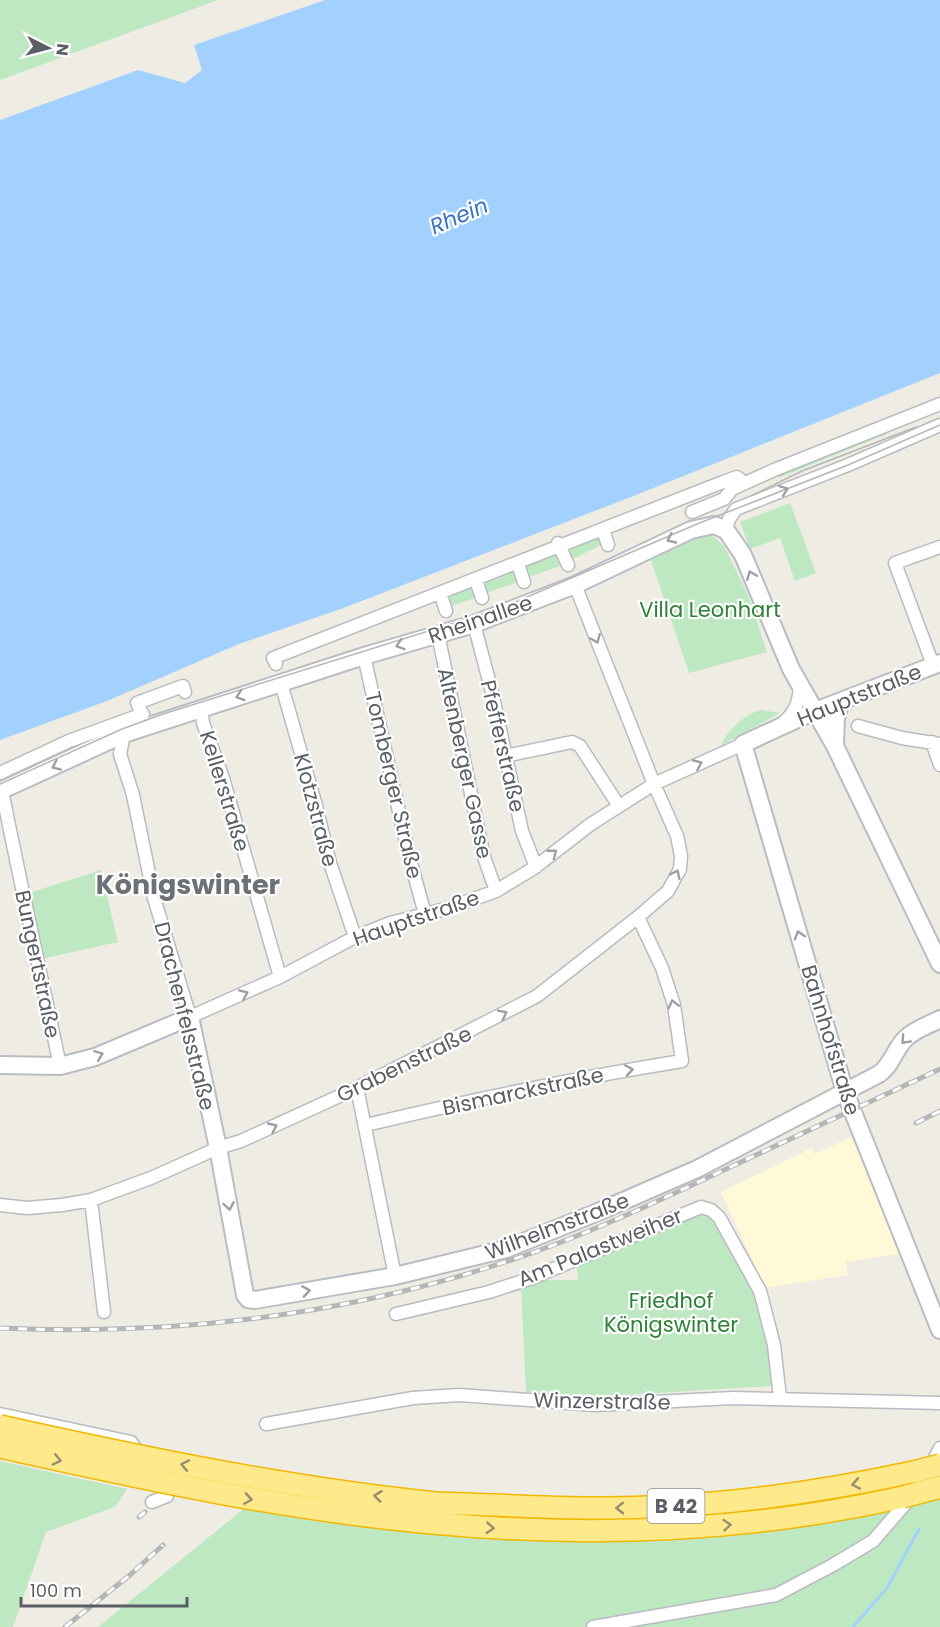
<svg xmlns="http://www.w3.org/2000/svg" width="940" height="1627" font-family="Poppins,sans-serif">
	<rect width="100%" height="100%" fill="#efede3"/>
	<path fill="#fff9d8" d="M851,1137L904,1253L846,1262L848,1275L765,1288L721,1192L812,1148L815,1154Z"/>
	<path fill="#bee8c1" d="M0,0H218L0,80Z
		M885,430L887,434L778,478L777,474Z
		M790,503L816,573L795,581L780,538L750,549L740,522Z
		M601,534L605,543L571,560L565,548Z
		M706,534L714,537L724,546L749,597L767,652L689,673L651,560Z
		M554,552L560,566L526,578L521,565Z
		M516,567L521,581L483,594L479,581Z
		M474,583L478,597L448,607L444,595Z
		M762,710L780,713L722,745C725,732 748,711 762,710Z
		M101,870L118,942L41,959L26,894Z
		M695,1213L707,1215L714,1224L754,1293L767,1344L772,1386L591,1397L526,1392L521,1287L547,1280H578L577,1266Z
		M0,1461L127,1489L115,1507L46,1532L13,1627H0Z
		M940,1495V1627H98L246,1507L547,1537Z"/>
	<path fill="#a3d1ff" d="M325,0H940V373L636,495L341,609L239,644L107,701L0,740V120L138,70L185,83L202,70L194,45Z"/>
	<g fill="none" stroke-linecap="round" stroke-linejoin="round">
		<path stroke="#a3d1ff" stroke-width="3" d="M853,1627L887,1588L919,1529"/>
		<defs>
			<path id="street" d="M692,512L724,499L732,489L774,470L940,404
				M603,530L608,545
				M726,530L729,519L736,509L848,465L940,425
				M558,543L568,565
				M518,564L524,582
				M476,580L482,598
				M440,593L446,611
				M474,624L492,692L522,831L536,867
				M438,634L484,857L496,891
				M364,656L409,856L425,914
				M276,664L273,658L723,482L737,477L745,483
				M933,665L895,563L940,547
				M281,683L315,802L330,863L355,937
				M201,708L203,723L223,778L280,977
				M140,709L137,703L183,686L185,692
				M784,722C796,711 799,701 800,686
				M858,726L902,738L940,744
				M124,734L120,754L133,795L154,898L190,1017L280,977L355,937L390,923L449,908L496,891L534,868L591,824L654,784L743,744
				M932,742L940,765
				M505,756L572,742L580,746L619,806
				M0,773L69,741L143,714
				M2,790C20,883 41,974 60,1066
				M357,1088L395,1276
				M366,1125C471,1100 576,1078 682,1061L674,1005L662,968L638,917
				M91,1200L104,1312
				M0,1205L27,1208L62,1205L91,1200L151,1178L218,1148L241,1141L357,1088L537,996L638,917L668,891L680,869L681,856L677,836L654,784L575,585
				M396,1314L489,1292L532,1278L701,1207L711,1210L719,1217L760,1291L774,1345L780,1398
				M0,1414L131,1442L141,1457
				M266,1424L413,1398L459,1395L595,1405L733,1398L940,1403
				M929,1469L940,1448
				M152,1502L167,1496L155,1479
				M593,1627L776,1595L833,1565L873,1541L912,1496"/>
			<path id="secondary" d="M940,663L815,711L743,744L845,1092L940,1330
				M835,745L836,718L841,701
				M0,791L124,734L364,656L474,624L575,585L691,530L714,525L726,530L743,555L791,669L835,746L940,964
				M0,1065L60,1066L95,1057L190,1017L218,1148L245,1295L248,1299L255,1300L395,1276L506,1249L598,1212L697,1169L879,1074C891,1066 895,1049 905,1039C915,1029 929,1025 940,1019"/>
			<path id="highway" d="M436,1503C506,1505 576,1510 646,1507C736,1504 825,1491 913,1472
				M432,1523C590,1538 747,1532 903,1497"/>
		</defs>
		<use href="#street" stroke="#b8bbc0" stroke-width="15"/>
		<use href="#secondary" stroke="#b9bcc2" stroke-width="20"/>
		<use href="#highway" stroke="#f2b700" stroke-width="24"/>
		<use href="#street" stroke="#fff" stroke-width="12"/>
		<use href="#secondary" stroke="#fff" stroke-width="16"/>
		<use href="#highway" stroke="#ffe98a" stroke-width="21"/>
		<path stroke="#b5b6b6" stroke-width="1.5" d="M753,495L802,471L916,427
			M0,784L122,729L163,714L499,609L697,524L848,465L940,425"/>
		<defs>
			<path id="rail" d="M916,1123L940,1111
				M0,1328C170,1336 342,1316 505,1262C580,1238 652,1204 724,1170C796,1136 868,1103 940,1069
				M139,1517L145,1512
				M65,1627L130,1575L163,1545"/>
		</defs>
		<use href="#rail" stroke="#b5b6b6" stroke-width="5"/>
		<use href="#rail" stroke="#fff" stroke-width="3" stroke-dasharray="9" stroke-linecap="butt"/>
		<defs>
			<path id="highway-bridge" d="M0,1426C144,1458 289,1488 436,1503
				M0,1447C143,1479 286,1510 432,1523
				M913,1472L940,1465
				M903,1497L940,1487"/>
		</defs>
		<use href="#highway-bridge" stroke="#f2b700" stroke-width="24" stroke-linecap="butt"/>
		<use href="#highway-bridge" stroke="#ffe98a" stroke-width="21"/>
	</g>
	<defs><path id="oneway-chevron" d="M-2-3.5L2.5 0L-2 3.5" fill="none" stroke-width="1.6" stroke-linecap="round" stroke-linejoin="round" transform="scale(1.5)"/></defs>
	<g stroke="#9d9fa3">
		<use href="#oneway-chevron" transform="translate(784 490) rotate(-21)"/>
		<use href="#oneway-chevron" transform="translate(671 539) rotate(155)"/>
		<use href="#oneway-chevron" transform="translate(751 575) rotate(-112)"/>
		<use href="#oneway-chevron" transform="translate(596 639) rotate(68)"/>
		<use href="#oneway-chevron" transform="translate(400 645) rotate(163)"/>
		<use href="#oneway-chevron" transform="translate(240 696) rotate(162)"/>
		<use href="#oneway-chevron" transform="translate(698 764) rotate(-24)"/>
		<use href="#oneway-chevron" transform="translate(56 766) rotate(156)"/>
		<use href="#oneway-chevron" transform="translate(553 853) rotate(-38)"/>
		<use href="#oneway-chevron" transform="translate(676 874) rotate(-65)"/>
		<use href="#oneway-chevron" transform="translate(799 935) rotate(-107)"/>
		<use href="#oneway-chevron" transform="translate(244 994) rotate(-23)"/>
		<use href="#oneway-chevron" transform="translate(673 1004) rotate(-104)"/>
		<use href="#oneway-chevron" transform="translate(503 1014) rotate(-27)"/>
		<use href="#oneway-chevron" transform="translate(905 1040) rotate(133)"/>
		<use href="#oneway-chevron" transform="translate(99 1055) rotate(-21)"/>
		<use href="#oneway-chevron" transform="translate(629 1070) rotate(-9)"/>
		<use href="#oneway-chevron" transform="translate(273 1127) rotate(-25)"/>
		<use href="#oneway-chevron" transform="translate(229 1206) rotate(80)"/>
		<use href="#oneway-chevron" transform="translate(306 1291) rotate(-9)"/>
	</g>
	<g stroke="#948f72">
		<use href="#oneway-chevron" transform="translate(57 1460) rotate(13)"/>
		<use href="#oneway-chevron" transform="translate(185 1465) rotate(-169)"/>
		<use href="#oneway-chevron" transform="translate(856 1484) rotate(169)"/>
		<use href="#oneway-chevron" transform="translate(378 1496) rotate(-173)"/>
		<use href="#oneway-chevron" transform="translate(248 1499) rotate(9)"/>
		<use href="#oneway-chevron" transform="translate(620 1508) rotate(179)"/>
		<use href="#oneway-chevron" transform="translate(727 1525) rotate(-5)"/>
		<use href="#oneway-chevron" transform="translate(490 1528) rotate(4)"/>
	</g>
	<g text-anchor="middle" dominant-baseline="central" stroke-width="4.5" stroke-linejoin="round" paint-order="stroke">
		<rect fill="#fff" stroke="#8c8f93" stroke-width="1.5" x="647.5" y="1489" width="57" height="34" rx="4.5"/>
		<g font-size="20" font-weight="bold" fill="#5b5f65">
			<text x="676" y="1506">B 42</text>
		</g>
		<g font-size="21" fill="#2e8238" stroke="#fff">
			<text x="710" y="609">Villa Leonhart</text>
			<text x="671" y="1300">Friedhof<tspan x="671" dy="24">Königswinter</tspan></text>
		</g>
		<g font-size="21" fill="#5b5f65" stroke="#fff">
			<text transform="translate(480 619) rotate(-19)">Rheinallee</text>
			<text transform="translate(859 695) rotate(-22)">Hauptstraße</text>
			<text transform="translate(503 746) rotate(77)">Pfefferstraße</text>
			<text transform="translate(465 763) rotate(78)">Altenberger Gasse</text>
			<text transform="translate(394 785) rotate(77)">Tomberger Straße</text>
			<text transform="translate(225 791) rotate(73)">Kellerstraße</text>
			<text transform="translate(316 810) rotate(75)">Klotzstraße</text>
			<text transform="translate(416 918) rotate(-19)">Hauptstraße</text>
			<text transform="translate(38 964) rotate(78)">Bungertstraße</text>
			<text transform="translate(185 1016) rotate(76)">Drachenfelsstraße</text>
			<text transform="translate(831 1040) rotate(73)">Bahnhofstraße</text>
			<text transform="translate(404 1064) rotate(-26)">Grabenstraße</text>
			<text transform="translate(523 1091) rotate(-12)">Bismarckstraße</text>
			<text transform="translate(557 1226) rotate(-21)">Wilhelmstraße</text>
			<text transform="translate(600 1247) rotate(-22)">Am Palastweiher</text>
			<text transform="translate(602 1401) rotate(1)">Winzerstraße</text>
		</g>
		<g font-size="22" font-style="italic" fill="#3b74c2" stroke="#fff">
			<text transform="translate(459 216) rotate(-23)">Rhein</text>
		</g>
		<g font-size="27" font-weight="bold" fill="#6c7177" stroke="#fff">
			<text x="188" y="884">Königswinter</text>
		</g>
	</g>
	<g transform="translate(48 48) rotate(96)" stroke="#ffffff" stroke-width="4.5" paint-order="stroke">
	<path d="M0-4.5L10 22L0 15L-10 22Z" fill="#5b5f65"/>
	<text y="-9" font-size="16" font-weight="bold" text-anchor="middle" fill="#5b5f65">N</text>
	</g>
	<path d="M21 1597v9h166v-9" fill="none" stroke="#5b5f65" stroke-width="3"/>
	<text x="30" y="1597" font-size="18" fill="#5b5f65" stroke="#ffffff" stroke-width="4.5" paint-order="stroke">100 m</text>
</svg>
